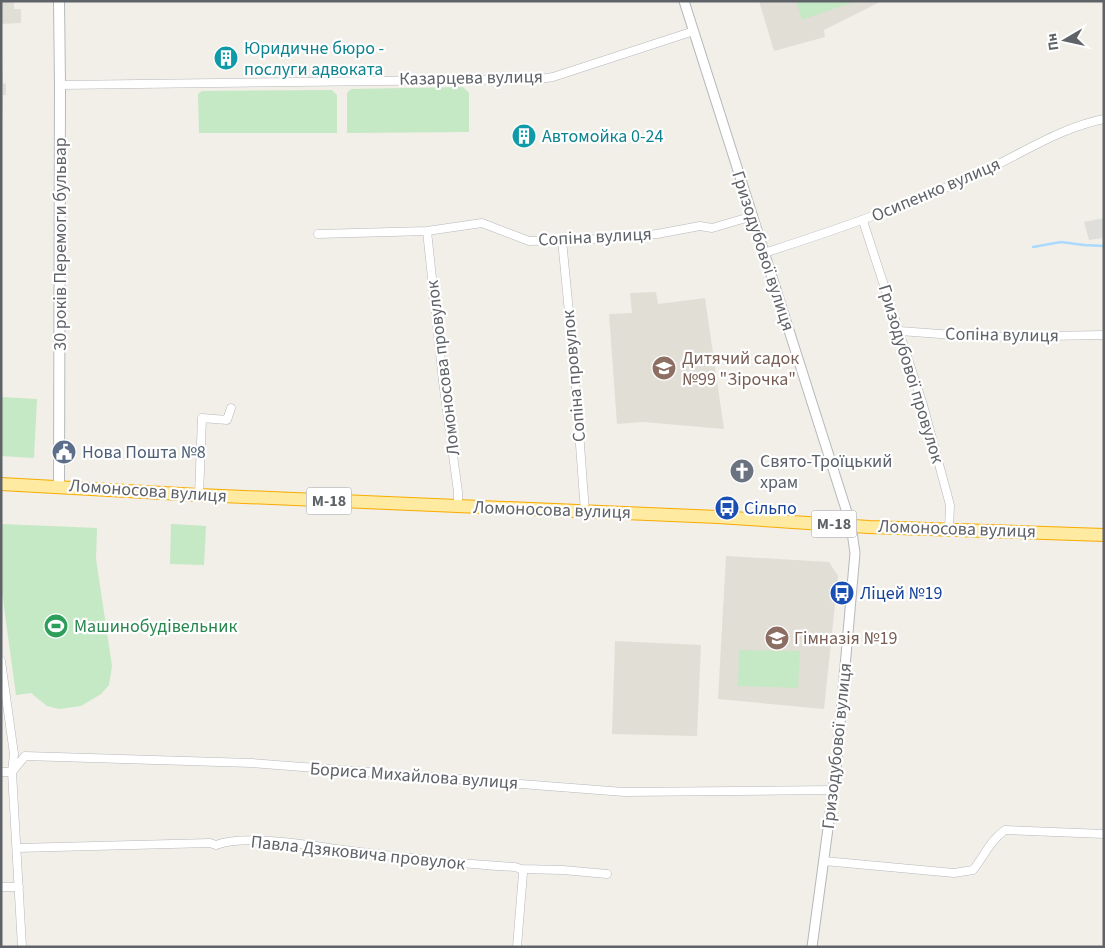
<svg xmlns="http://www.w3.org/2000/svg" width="1105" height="948" font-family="'Source Sans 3',sans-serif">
	<rect width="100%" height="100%" fill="#f1efe8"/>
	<path fill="#e0deda" d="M1104,218V238L1089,240L1084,222Z"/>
	<path fill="#e1ded6" d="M1,1H14V9H21V23L1,24Z
		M759,1H882L824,30L825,37L774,51Z
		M1,35L3,83L6,84V95H3L1,155Z
		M656,292L658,304L705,298L724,429L643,422L617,424L609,314L632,313L630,293Z
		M726,556L829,562L838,576L824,709L718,699Z
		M615,641L701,645L697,736L612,734Z"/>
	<path fill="#c5e8c5" d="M796,1H856L802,20Z
		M463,87L469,93V132L347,133V93L351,89Z
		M332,90L337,95V133H199L198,94L202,91Z
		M1,397L37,399L34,458L1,456Z
		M1,524L97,528L96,559L112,666L109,685L101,694L81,706L59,709L47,706L31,693L16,695L1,585Z
		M171,524L206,526L204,565L170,564Z
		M739,650L800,651L798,688L738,686Z"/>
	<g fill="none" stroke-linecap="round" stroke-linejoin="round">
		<path stroke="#aadaff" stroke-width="2.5" d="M1033,247L1061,242L1084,245L1104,246"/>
		<defs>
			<path id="minor" d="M60,85L540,79L553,77L694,31
				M863,221L923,405L950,505L949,529
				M427,231L443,381L458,492V506
				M318,234L427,231L482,223L529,241L608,239L657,234L700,226L712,228L753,216
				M562,240L574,364L585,512
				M764,253C836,230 906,206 975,175C1017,157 1058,128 1104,119
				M900,331L980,337L1104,335
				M199,495L202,418L227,420L231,408
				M1,661L14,754L12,772L22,947
				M1,772H12L25,756L252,763L624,792L833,790
				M17,848L210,843L216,845C248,833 317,847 352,851C407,858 461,864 515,867L521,869L523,873L517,947
				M824,861L954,873L973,870C985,855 989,842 1005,830L1104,834
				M521,869L563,870L607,874
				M1,887H19"/>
			<path id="tertiary" d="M684,1L851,525L855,553L836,769L812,947"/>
			<path id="secondary" d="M59,1L60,85L59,486"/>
			<path id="trunk" d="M1,484L199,495L718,517L869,527L1104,535"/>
		</defs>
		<use href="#minor" stroke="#b5b8bc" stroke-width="9"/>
		<use href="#tertiary" stroke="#b5b8bc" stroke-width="11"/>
		<use href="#secondary" stroke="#b6babf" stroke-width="12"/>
		<use href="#trunk" stroke="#f9ab00" stroke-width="14"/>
		<use href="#minor" stroke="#fff" stroke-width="8"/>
		<use href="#tertiary" stroke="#fff" stroke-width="9"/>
		<use href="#secondary" stroke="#fff" stroke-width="10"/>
		<use href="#trunk" stroke="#feeaa1" stroke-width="12"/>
	</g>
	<defs>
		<symbol id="building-disc" viewBox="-11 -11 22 22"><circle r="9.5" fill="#0f9aa8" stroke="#fff"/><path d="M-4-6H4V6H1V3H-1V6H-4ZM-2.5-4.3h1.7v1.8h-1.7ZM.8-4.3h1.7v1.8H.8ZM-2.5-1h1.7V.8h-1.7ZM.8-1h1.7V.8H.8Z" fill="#fff"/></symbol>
		<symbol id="school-disc" viewBox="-11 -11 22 22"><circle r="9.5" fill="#8d6e63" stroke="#fff"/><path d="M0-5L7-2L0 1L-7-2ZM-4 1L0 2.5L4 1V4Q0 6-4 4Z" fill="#fff"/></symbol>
		<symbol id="civic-disc" viewBox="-11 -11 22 22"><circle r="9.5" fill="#5c6f8a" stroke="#fff"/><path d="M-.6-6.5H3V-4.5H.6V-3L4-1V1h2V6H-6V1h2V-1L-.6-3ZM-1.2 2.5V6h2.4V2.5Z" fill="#fff"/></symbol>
		<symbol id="church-disc" viewBox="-11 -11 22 22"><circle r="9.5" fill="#6b7280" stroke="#fff"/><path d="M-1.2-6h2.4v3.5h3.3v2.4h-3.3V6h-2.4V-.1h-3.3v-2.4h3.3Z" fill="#fff"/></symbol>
		<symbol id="bus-disc" viewBox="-11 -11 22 22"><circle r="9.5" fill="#1a4fb4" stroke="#fff"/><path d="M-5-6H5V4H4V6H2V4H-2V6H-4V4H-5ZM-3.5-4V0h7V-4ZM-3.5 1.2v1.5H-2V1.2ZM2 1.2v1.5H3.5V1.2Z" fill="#fff"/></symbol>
		<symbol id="stadium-disc" viewBox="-11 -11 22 22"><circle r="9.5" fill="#2e9e5b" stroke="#fff"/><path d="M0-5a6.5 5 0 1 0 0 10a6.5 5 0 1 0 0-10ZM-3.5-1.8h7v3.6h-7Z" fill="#fff"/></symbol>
	</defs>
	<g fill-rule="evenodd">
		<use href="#building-disc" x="212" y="44" width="28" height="28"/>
		<use href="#building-disc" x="510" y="122" width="28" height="28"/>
		<use href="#school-disc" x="650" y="354" width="28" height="28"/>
		<use href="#civic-disc" x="50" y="438" width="28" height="28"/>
		<use href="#church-disc" x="728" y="457" width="28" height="28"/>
		<use href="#bus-disc" x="713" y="494" width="28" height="28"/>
		<use href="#bus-disc" x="828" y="579" width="28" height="28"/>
		<use href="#stadium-disc" x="42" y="612" width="28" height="28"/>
		<use href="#school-disc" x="763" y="624" width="28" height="28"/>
	</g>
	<g text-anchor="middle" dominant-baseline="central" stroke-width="4.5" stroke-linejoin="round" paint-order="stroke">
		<g fill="#fff" stroke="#8f9295" stroke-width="1">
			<rect x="306.5" y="487.5" width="45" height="27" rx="4"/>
			<rect x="811.5" y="510.5" width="45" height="27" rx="4"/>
		</g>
		<g font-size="16" font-weight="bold" fill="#5f6368">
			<text x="329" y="501">М-18</text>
			<text x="834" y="524">М-18</text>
		</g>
		<g font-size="18" fill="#0d838f" stroke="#fff" text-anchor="start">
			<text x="244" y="48">Юридичне бюро -<tspan x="244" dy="21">послуги адвоката</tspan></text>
			<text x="542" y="136">Автомойка 0-24</text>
		</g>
		<g font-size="18" fill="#5f6368" stroke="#fff">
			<text transform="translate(471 78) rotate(-1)">Казарцева вулиця</text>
			<text transform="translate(936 190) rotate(-23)">Осипенко вулиця</text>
			<text transform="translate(595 237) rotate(-3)">Сопіна вулиця</text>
			<text transform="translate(60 244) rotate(-90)">30 років Перемоги бульвар</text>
			<text transform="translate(763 251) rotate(72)">Гризодубової вулиця</text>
			<text transform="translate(1002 335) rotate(1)">Сопіна вулиця</text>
			<text transform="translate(443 368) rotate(-97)">Ломоносова провулок</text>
			<text transform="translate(911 374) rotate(73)">Гризодубової провулок</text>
			<text transform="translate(574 376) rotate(-95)">Сопіна провулок</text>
			<text transform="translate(148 491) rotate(4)">Ломоносова вулиця</text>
			<text transform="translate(552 510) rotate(2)">Ломоносова вулиця</text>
			<text transform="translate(957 529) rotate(2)">Ломоносова вулиця</text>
			<text transform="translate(837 746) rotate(-84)">Гризодубової вулиця</text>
			<text transform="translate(414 776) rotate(4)">Бориса Михайлова вулиця</text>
			<text transform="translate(358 853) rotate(6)">Павла Дзяковича провулок</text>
		</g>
		<g font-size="18" fill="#785e54" stroke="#fff" text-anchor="start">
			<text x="682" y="358">Дитячий садок<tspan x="682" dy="21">№99 "Зірочка"</tspan></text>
			<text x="794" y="638">Гімназія №19</text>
		</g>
		<g font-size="18" fill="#4e5e75" stroke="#fff" text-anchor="start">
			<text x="82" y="452">Нова Пошта №8</text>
		</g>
		<g font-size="18" fill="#5b616d" stroke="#fff" text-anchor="start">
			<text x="760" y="461">Свято-Троїцький<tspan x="760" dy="21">храм</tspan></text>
		</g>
		<g font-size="18" fill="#164399" stroke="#fff" text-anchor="start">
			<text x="744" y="508">Сільпо</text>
			<text x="860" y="593">Ліцей №19</text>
		</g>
		<g font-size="18" fill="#27864d" stroke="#fff" text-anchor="start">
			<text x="74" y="626">Машинобудівельник</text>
		</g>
	</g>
	<rect width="1105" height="948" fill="none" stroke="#5f6368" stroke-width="5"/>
	<g transform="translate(1065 40) rotate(261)" stroke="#ffffff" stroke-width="4" paint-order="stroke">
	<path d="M0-4L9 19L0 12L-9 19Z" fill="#5f6368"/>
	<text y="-8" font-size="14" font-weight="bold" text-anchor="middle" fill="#5f6368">Пн</text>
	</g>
</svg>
